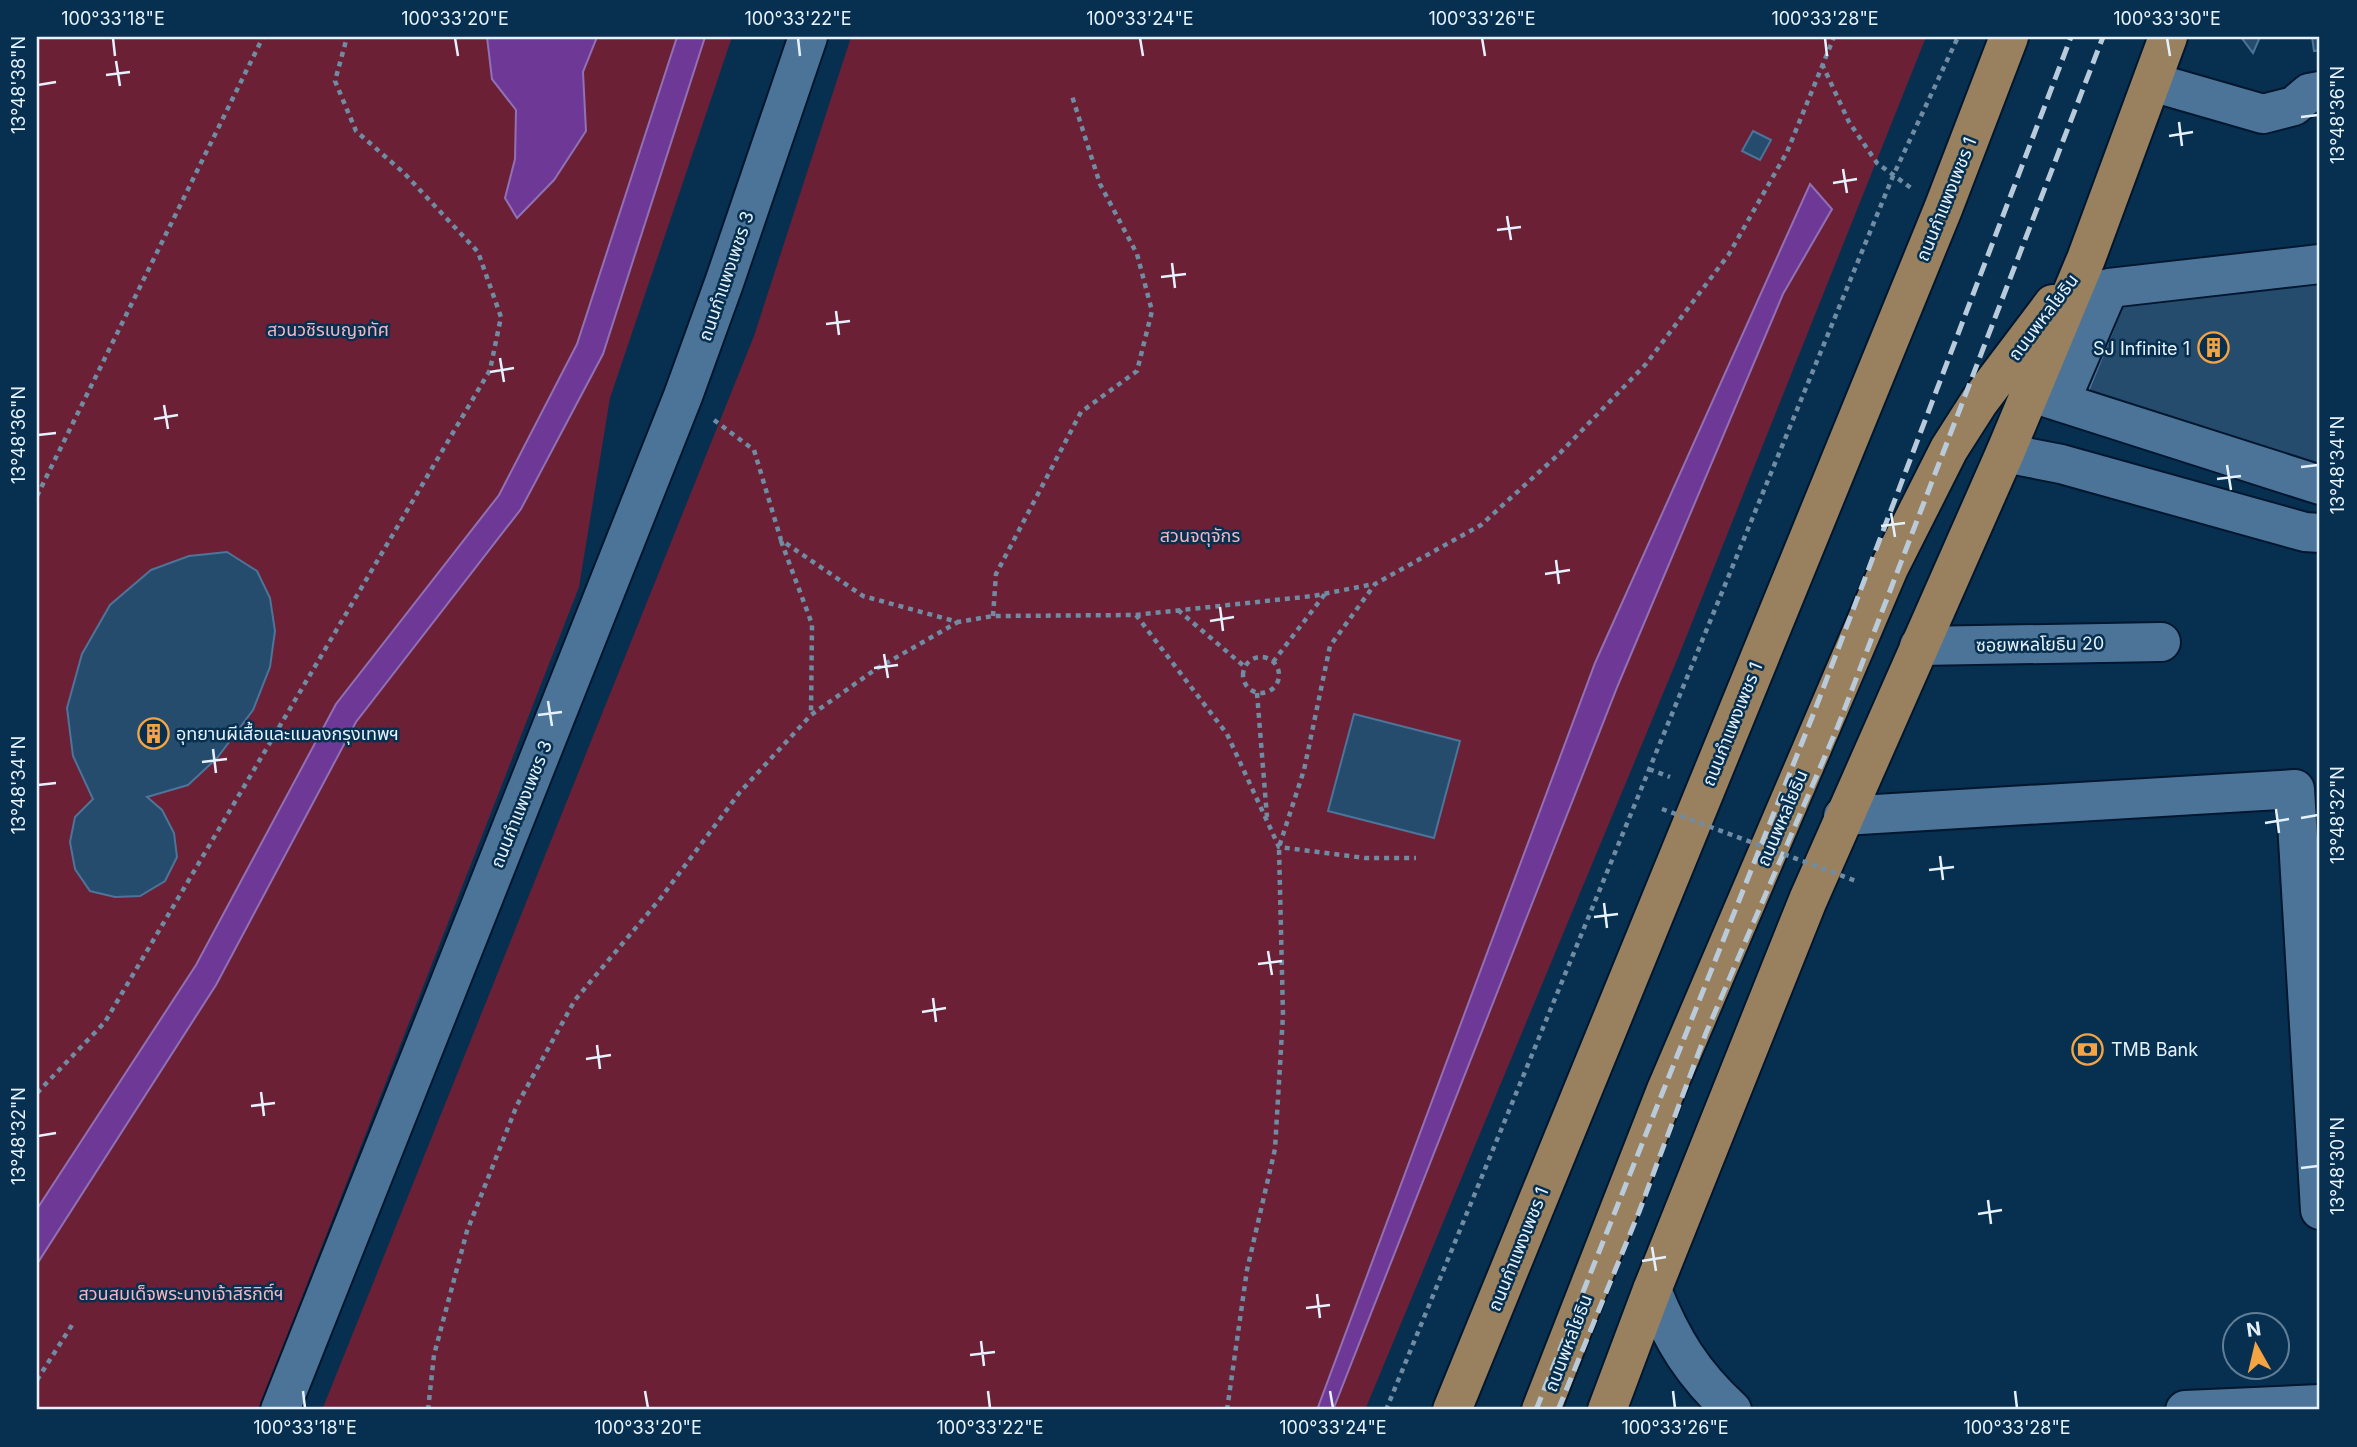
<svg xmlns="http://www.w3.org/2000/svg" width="2357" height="1447" font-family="Inter,'Noto Sans Thai',sans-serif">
	<rect width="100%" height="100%" fill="#073050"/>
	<path fill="#6b2035" d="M37,37H732L610,398L579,587L258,1410H37Z
		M851,37H1926L1679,655L1365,1410H322L754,336Z"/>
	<path fill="#6e3996" stroke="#9270b5" stroke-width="2" d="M487,37H597L583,72L586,131L554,180L517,218L505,198L515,159L516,110L492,79Z
		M677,37H705L603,354L521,509L356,722L216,985L37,1264V1209L196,965L336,704L499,495L577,344Z
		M1810,184L1832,209L1783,294L1618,685L1333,1410H1317L1595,663Z"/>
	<path fill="#254b6d" stroke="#4d7499" stroke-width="2" d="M2241,37H2260L2253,53Z
		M2312,37H2320V50L2314,51Z
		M1753,131L1771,140L1760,160L1742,151Z
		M2320,280V465L2088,392L2124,303Z
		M227,552L257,571L270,598L275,631L270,667L253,710L217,758L188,785L147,797L162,810L174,833L177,857L165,881L140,896L115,897L90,891L75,869L70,842L75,817L93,799L73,756L67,708L82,654L110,605L151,570L189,556Z
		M1354,714L1460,741L1434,838L1328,811Z"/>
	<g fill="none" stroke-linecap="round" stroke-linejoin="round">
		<defs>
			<path id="minor" d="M2152,82L2263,114L2294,106L2309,93L2320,91
				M2035,394L2320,485
				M2061,400L2109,288L2320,264
				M2005,453L2061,464L2305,532L2320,533
				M1919,646L2161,642
				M1843,816L2295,789L2320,1210
				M1652,1290C1672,1340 1692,1373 1732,1410
				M280,1410L683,396L724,283L808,37
				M2185,1410L2320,1404"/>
			<path id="major" d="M1452,1410L1943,209L2009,37
				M1541,1410L1666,1090L1889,568L1949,449L1979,402L2053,304
				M1607,1410L1652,1290L1808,900L2005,453L2086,259L2168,37"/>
		</defs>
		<use href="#minor" stroke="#00172f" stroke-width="42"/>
		<use href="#major" stroke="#00172f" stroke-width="42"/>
		<path stroke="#708ca3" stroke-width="4.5" stroke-dasharray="5 5" stroke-linecap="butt" d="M1822,64L1849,122L1877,163L1911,188
			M714,420L754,450L781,540L863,596L958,622L993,616L1135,615L1313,596L1374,584
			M37,496L263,37
			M781,541L812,624L811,715
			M1178,610L1245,667
			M1136,615L1227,734L1279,847L1365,858H1416
			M993,616L996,574L1081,412L1137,371L1152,311L1137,254L1100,184L1072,96
			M1243 675a18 18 0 1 1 36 0a18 18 0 1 1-36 0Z
			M1273,662L1325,594
			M1257,693L1267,817
			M1649,769L1670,777
			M37,1093L105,1022L490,370L501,317L478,252L404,173L356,131L335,81L347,37
			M37,1380L72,1325
			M428,1410L434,1355L467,1231L517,1105L575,1000L660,899L740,792L811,715L876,669L958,622
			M1227,1410L1247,1270L1275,1149L1283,1015L1279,847L1304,770L1330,646L1375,584L1481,525L1560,453L1646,364L1729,254L1787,152L1834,37
			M1386,1410L1893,176L1958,37"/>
		<use href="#minor" stroke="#4c7498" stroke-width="38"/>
		<use href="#major" stroke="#99815f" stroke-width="38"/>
		<path stroke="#b9cbdb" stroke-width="5" stroke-dasharray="14 7" stroke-linecap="butt" d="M1536,1410L1813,715L2071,37
			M1558,1410L1639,1212L1706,1033L1838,726L2103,37"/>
		<path stroke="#708ca3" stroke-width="4.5" stroke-dasharray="5 5" stroke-linecap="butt" d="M1662,809L1856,881"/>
	</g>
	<path fill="none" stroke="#e5f2fe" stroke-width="2.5" d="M113,38L115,56M455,38L458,56M798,38L800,56M1140,38L1143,56M1482,38L1485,56M1825,38L1827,56M2167,38L2170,56M116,61L120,86M106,75L130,72M38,85L56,82M2301,117L2318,115M2179,122L2182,146M2169,136L2193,132M1843,169L1847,193M1833,183L1857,179M1507,216L1511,240M1497,230L1521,227M1172,263L1175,288M1161,277L1186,274M836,311L839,335M826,324L850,321M500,358L504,382M490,372L514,368M164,405L168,429M154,419L178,415M38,435L56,433M2227,465L2231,490M2301,467L2318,465M2217,479L2241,476M1891,513L1895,537M1881,526L1905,523M1556,560L1559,584M1545,574L1570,570M1220,607L1223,631M1210,621L1234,617M884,654L888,678M874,668L898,665M548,701L552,726M538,715L562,712M213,749L216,773M202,762L227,759M38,785L56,783M2276,809L2279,833M2301,818L2318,815M2265,823L2289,819M1940,856L1943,880M1929,870L1954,867M1604,903L1607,928M1594,917L1618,914M1268,951L1272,975M1258,964L1282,961M933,998L936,1022M922,1012L946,1008M597,1045L600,1069M586,1059L611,1055M261,1092L264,1116M251,1106L275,1103M38,1136L56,1133M2301,1168L2318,1166M1988,1200L1991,1224M1978,1214L2002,1210M1652,1247L1656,1271M1642,1261L1666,1257M1317,1294L1320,1318M1306,1308L1330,1305M981,1341L984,1366M970,1355L995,1352M303,1391L305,1408M645,1391L648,1408M988,1391L990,1408M1330,1391L1333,1408M1673,1391L1675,1408M2015,1391L2017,1408"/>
	<defs>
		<symbol id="building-ring" viewBox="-11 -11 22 22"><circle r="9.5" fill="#073050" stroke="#f4a443" stroke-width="1.5"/><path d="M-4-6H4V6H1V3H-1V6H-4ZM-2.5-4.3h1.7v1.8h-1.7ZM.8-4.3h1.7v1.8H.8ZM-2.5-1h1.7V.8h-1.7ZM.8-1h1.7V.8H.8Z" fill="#f4a443"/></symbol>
		<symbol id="bank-ring" viewBox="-11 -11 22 22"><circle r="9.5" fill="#073050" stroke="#f4a443" stroke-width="1.5"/><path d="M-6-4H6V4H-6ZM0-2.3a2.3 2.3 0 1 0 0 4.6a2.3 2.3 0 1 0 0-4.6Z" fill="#f4a443"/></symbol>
	</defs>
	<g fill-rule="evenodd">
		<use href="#building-ring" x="2196" y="330" width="35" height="35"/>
		<use href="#building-ring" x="136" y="716" width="35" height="35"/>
		<use href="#bank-ring" x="2070" y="1032" width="35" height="35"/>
	</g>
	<g text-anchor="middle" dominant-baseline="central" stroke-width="5" stroke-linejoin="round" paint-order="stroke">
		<g font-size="18" fill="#e5f2fe" stroke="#073050">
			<text transform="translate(1946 199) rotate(-68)">ถนนกำแพงเพชร 1</text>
			<text transform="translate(726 276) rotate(-71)">ถนนกำแพงเพชร 3</text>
			<text transform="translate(2043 317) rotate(-53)">ถนนพหลโยธิน</text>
			<text transform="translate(2040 644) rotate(-1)">ซอยพหลโยธิน 20</text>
			<text transform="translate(1732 724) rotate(-68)">ถนนกำแพงเพชร 1</text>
			<text transform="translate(521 804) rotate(-68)">ถนนกำแพงเพชร 3</text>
			<text transform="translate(1782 818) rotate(-67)">ถนนพหลโยธิน</text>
			<text transform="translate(1518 1249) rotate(-68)">ถนนกำแพงเพชร 1</text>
			<text transform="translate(1568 1343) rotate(-69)">ถนนพหลโยธิน</text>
		</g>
		<g font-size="18" fill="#f3b6c0" stroke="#073050">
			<text x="328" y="329">สวนวชิรเบญจทัศ</text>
			<text x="1200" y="535">สวนจตุจักร</text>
			<text x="181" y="1293">สวนสมเด็จพระนางเจ้าสิริกิติ์ฯ</text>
		</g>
		<g font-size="18" fill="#e5f2fe" stroke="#073050" text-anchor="start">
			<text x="2190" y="348" text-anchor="end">SJ Infinite 1</text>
			<text x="176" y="733">อุทยานผีเสื้อและแมลงกรุงเทพฯ</text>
			<text x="2111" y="1049">TMB Bank</text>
		</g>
	</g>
	<rect width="2357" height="1447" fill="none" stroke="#073050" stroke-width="77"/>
	<g transform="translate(2256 1346) rotate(352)"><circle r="33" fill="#073050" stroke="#607e96" stroke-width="2"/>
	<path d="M0-5L12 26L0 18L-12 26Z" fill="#f4a443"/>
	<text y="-10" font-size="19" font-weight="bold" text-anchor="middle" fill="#e5f2fe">N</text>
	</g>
	<rect x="38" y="38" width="2280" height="1370" fill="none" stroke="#e5f2fe" stroke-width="2.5"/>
	<g font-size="18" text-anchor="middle" fill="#e5f2fe">
		<text x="113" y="25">100°33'18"E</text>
		<text x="455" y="25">100°33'20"E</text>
		<text x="798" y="25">100°33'22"E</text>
		<text x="1140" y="25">100°33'24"E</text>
		<text x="1482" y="25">100°33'26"E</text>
		<text x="1825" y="25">100°33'28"E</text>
		<text x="2167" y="25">100°33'30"E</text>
		<text transform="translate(19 85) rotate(-90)" y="6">13°48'38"N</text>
		<text transform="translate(2338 115) rotate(-90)" y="6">13°48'36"N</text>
		<text transform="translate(19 435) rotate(-90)" y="6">13°48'36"N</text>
		<text transform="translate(2338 465) rotate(-90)" y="6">13°48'34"N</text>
		<text transform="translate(19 785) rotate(-90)" y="6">13°48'34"N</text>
		<text transform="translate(2338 815) rotate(-90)" y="6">13°48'32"N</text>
		<text transform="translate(19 1136) rotate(-90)" y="6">13°48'32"N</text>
		<text transform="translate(2338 1166) rotate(-90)" y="6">13°48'30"N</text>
		<text x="305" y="1434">100°33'18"E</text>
		<text x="648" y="1434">100°33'20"E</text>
		<text x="990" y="1434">100°33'22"E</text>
		<text x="1333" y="1434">100°33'24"E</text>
		<text x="1675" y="1434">100°33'26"E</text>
		<text x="2017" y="1434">100°33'28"E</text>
	</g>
</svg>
